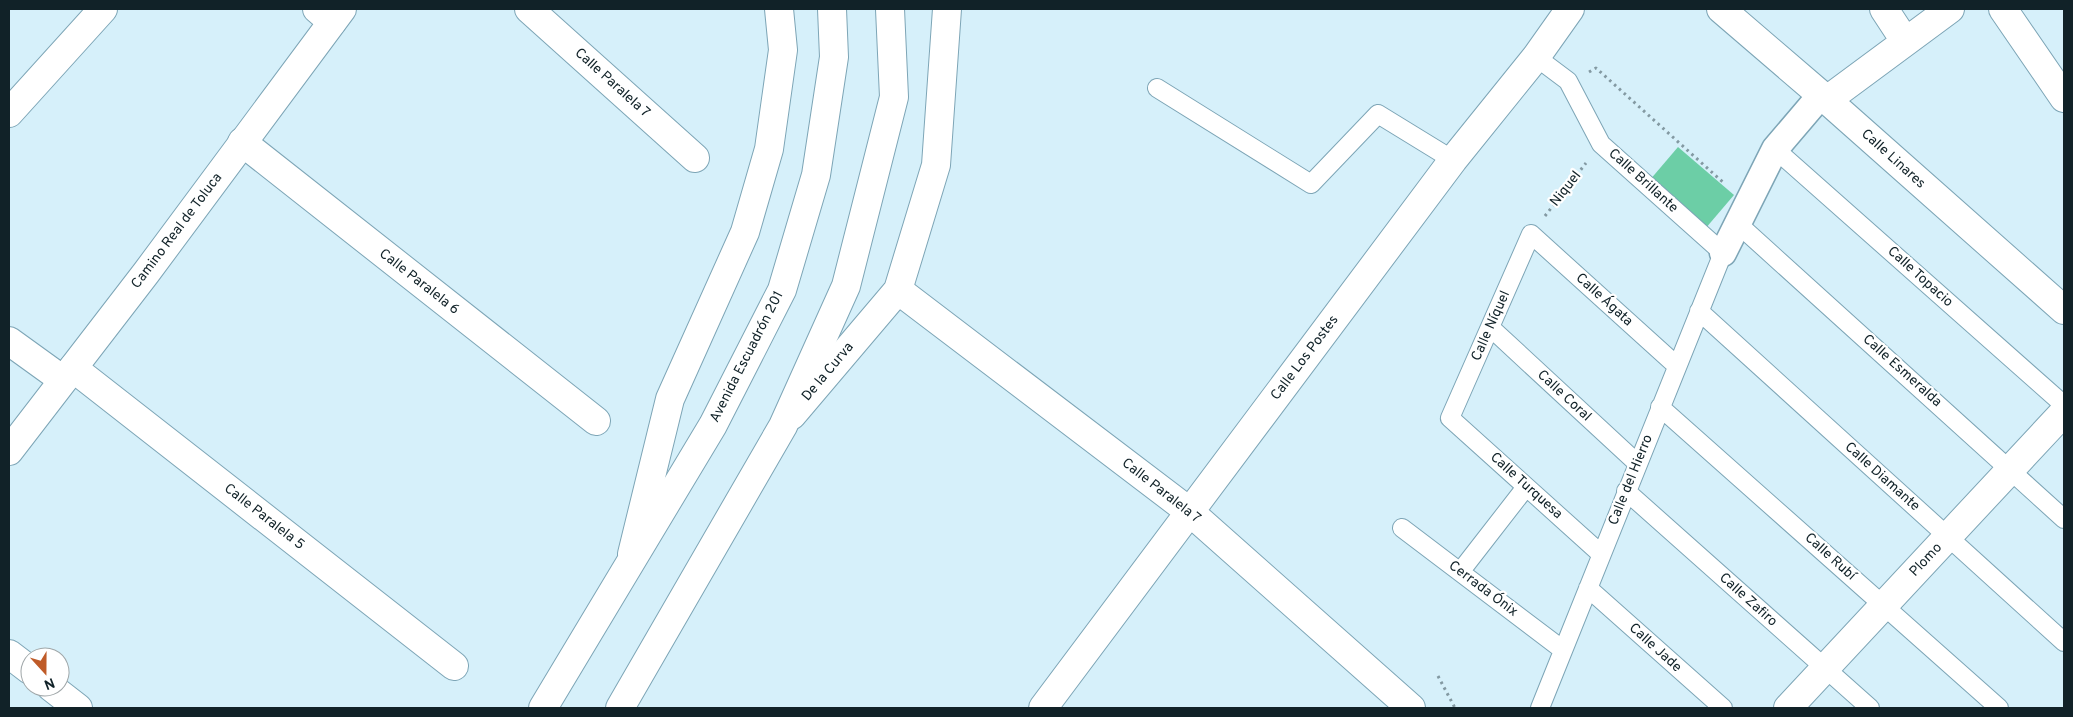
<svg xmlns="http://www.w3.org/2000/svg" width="2073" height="717" font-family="Overpass,sans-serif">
	<rect width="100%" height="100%" fill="#d6f0fa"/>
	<path fill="#6ccea6" d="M1678,147L1734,195L1705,229L1649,181Z"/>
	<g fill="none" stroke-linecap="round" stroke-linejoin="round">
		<defs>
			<path id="service" d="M1536,57L1568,81L1601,144L1723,253L1540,708
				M1157,88L1311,184L1378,114L1453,160
				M1775,149L2064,405
				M1738,224L2064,519
				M1699,311L2064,642
				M1491,328L1638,464
				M1660,407L1999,708
				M1626,491L1870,708
				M1402,528L1563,650
				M1601,554L1450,418L1531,234L1677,366
				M1460,572L1526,487
				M1588,588L1723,708"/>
			<path id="pedestrian" d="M1723,253L1775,149L1821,95"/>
			<path id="minor" d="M317,9L332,22
				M529,9L695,158
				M1721,9L1827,100L2064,310
				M1884,9L1905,41
				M2003,9L2064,98
				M1827,100L1950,9
				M9,113L103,9
				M242,142L596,421
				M898,290L1190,512L1411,708
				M9,341L63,380
				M73,368L454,666
				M9,654L30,670
				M51,687L78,708
				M1043,708L1453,160L1536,57L1570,9
				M1788,708L2064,412"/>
			<path id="tertiary" d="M792,415L898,290L936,165L947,9
				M632,554L670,399L745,232L769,149L783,50L779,9"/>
			<path id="secondary" d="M9,451L146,273L342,9
				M543,708L713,425L782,290L816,175L834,57L832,9
				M620,708L783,426L846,286L894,97L890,9"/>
		</defs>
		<use href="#service" stroke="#7da5b6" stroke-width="20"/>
		<use href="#pedestrian" stroke="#7da5b6" stroke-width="29"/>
		<use href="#minor" stroke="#7da5b6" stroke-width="30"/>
		<use href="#tertiary" stroke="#7da5b6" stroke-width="30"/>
		<use href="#secondary" stroke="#7da5b6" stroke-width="30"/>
		<path stroke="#8399a2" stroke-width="3" stroke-dasharray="2.5 4" stroke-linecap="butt" d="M1589,72L1596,68L1725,184
			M1545,216L1586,163
			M1438,676L1455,708"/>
		<use href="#service" stroke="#fff" stroke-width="18"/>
		<use href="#pedestrian" stroke="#fff" stroke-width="26"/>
		<use href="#minor" stroke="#fff" stroke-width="28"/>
		<use href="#tertiary" stroke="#fff" stroke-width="28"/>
		<use href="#secondary" stroke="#fff" stroke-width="28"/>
	</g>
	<g text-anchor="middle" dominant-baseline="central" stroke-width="4.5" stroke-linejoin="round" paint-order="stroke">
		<g font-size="14" fill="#112228" stroke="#fff">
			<text transform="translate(612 83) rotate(42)">Calle Paralela 7</text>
			<text transform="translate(1893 159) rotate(42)">Calle Linares</text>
			<text transform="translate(1643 181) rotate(42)">Calle Brillante</text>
			<text transform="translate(1566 189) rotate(-52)">Niquel</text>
			<text transform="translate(177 231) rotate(-53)">Camino Real de Toluca</text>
			<text transform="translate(1920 277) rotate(42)">Calle Topacio</text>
			<text transform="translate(419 282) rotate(38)">Calle Paralela 6</text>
			<text transform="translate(1604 300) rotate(42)">Calle Ágata</text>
			<text transform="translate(1491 326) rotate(-66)">Calle Níquel</text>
			<text transform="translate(747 357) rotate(-63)">Avenida Escuadrón 201</text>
			<text transform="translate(1305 358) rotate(-53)">Calle Los Postes</text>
			<text transform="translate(1902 371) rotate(42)">Calle Esmeralda</text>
			<text transform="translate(828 372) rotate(-50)">De la Curva</text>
			<text transform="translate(1564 396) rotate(43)">Calle Coral</text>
			<text transform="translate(1882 477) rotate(42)">Calle Diamante</text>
			<text transform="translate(1631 480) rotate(-68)">Calle del Hierro</text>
			<text transform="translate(1526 486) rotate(42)">Calle Turquesa</text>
			<text transform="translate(1161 491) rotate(38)">Calle Paralela 7</text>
			<text transform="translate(264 517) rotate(38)">Calle Paralela 5</text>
			<text transform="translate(1830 557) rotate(42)">Calle Rubí</text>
			<text transform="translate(1926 560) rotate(-47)">Plomo</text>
			<text transform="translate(1483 589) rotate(37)">Cerrada Ónix</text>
			<text transform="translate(1748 600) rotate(42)">Calle Zafiro</text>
			<text transform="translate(1655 648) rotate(42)">Calle Jade</text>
		</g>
	</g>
	<rect width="2073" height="717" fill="none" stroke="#112228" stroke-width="20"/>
	<g transform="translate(45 672) rotate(159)"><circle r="24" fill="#ffffff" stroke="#a0a7a9"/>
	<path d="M0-4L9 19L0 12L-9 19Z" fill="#bf5b28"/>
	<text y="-8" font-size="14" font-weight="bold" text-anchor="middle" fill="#112228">N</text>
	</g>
</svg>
